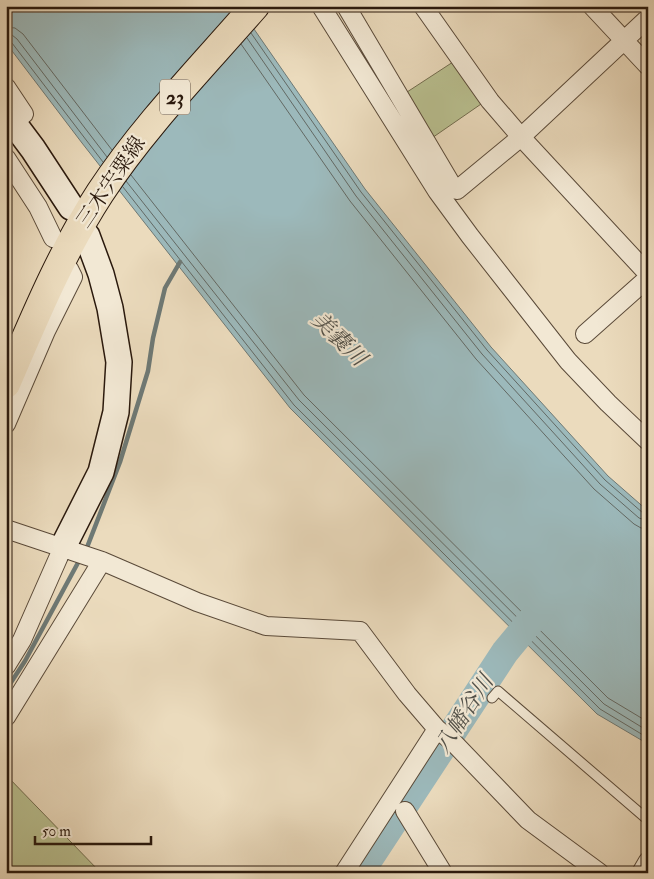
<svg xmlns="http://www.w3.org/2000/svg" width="654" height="879" font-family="'IM FELL Double Pica','Noto Serif JP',serif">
	<rect width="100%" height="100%" fill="#ebdbbd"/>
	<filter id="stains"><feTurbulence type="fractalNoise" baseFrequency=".004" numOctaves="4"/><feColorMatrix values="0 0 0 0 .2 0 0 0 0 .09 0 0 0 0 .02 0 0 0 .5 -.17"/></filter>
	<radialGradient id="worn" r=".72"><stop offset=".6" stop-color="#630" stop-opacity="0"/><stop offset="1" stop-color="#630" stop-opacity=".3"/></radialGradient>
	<path fill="#b9c090" stroke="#726c4e" d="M453,62L484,102L429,140L404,94Z
		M6,775L101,873H6Z"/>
	<path fill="#9cb9bb" stroke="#6e7975" d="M6,6H238L365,189L491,347L608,476L648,511V744L597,714L290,408L82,143L6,43Z"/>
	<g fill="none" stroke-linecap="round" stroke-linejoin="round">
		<path stroke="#636964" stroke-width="1" d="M6,27L15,28L23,34L112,150
			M251,33L361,192L487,350L605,480L643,513L648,514
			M6,35H12L17,39L107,157
			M247,38L356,196L482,354L600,484L639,518L648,521
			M6,41L12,43L103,162
			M241,44L350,201L476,359L594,489L634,524L641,528H648
			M131,175L304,395L608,698L648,722
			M126,181L299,400L604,704L648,731
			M123,187L294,405L600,709L648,738"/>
		<path stroke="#6e7975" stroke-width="4.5" d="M86,550L120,462L148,371L153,338L165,288L180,262
			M6,690L25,661L80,559
			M361,871L364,873"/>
		<path stroke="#9cb9bb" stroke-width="28" d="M360,873L505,652L543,606"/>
		<defs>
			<path id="lane" d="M492,698L498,691L648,820"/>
			<path id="street" d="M321,6L437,191L470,236L568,361L608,403L648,441
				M346,6L453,187L457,190L521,137L648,18
				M423,6L490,101L521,137L648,274
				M592,6L648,66
				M6,87L24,114L13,120
				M6,158L38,207L53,238
				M585,334L648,278
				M6,424L46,331L73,277L69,269
				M6,529L102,561L197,602L266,626L360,631L407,694L437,729L453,742L528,820L600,873
				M6,666L22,640L63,547
				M6,717L102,561
				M405,811L443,873
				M344,873L437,729
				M641,873L648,861"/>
			<path id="secondary" d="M6,113L33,149L71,207
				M63,547L101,472L116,412L119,362L110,308L101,274L87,236"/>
			<path id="primary" d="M6,384C34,319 61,253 100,193C144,126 202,67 255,6"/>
		</defs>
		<use href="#lane" stroke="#5a4a39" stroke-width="11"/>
		<use href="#street" stroke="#5a4a39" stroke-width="20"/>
		<use href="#secondary" stroke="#2a190d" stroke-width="28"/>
		<use href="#primary" stroke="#2a190d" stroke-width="30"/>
		<use href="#lane" stroke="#f2e8d4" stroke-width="9"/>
		<use href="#street" stroke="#f2e8d4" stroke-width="18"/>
		<use href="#secondary" stroke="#f2e8d4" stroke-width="25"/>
		<use href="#primary" stroke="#ebdbbd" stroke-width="28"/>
	</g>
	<g text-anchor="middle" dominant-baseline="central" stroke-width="4.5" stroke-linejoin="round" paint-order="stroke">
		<rect fill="#f2e8d4" stroke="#665749" stroke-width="1" x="160" y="79.5" width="30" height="35" rx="4"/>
		<g font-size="20" font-weight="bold" fill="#2a190d">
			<text x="175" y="97">23</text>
		</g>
		<g font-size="21" fill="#2a190d" stroke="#f2e8d4">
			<text transform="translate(111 182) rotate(-56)">三木宍粟線</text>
		</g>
		<g font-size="22" font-style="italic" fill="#52514a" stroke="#f2e8d4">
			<text transform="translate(339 339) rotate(44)">美嚢川</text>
			<text transform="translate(464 714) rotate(-57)">八幡谷川</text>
		</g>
	</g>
	<rect width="654" height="879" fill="none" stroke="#ebdbbd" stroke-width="25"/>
	<rect x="8" y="8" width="639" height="864" fill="none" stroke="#2a190d" stroke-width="2.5"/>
	<rect x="12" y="12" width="629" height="854" fill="none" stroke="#2a190d"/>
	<path d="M35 836v8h116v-8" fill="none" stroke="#2a190d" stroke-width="2.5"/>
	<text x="42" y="836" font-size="15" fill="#2a190d" stroke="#f2e8d4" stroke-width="4" paint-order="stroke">50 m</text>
	<rect width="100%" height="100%" filter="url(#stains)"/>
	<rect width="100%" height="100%" fill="url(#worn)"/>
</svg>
